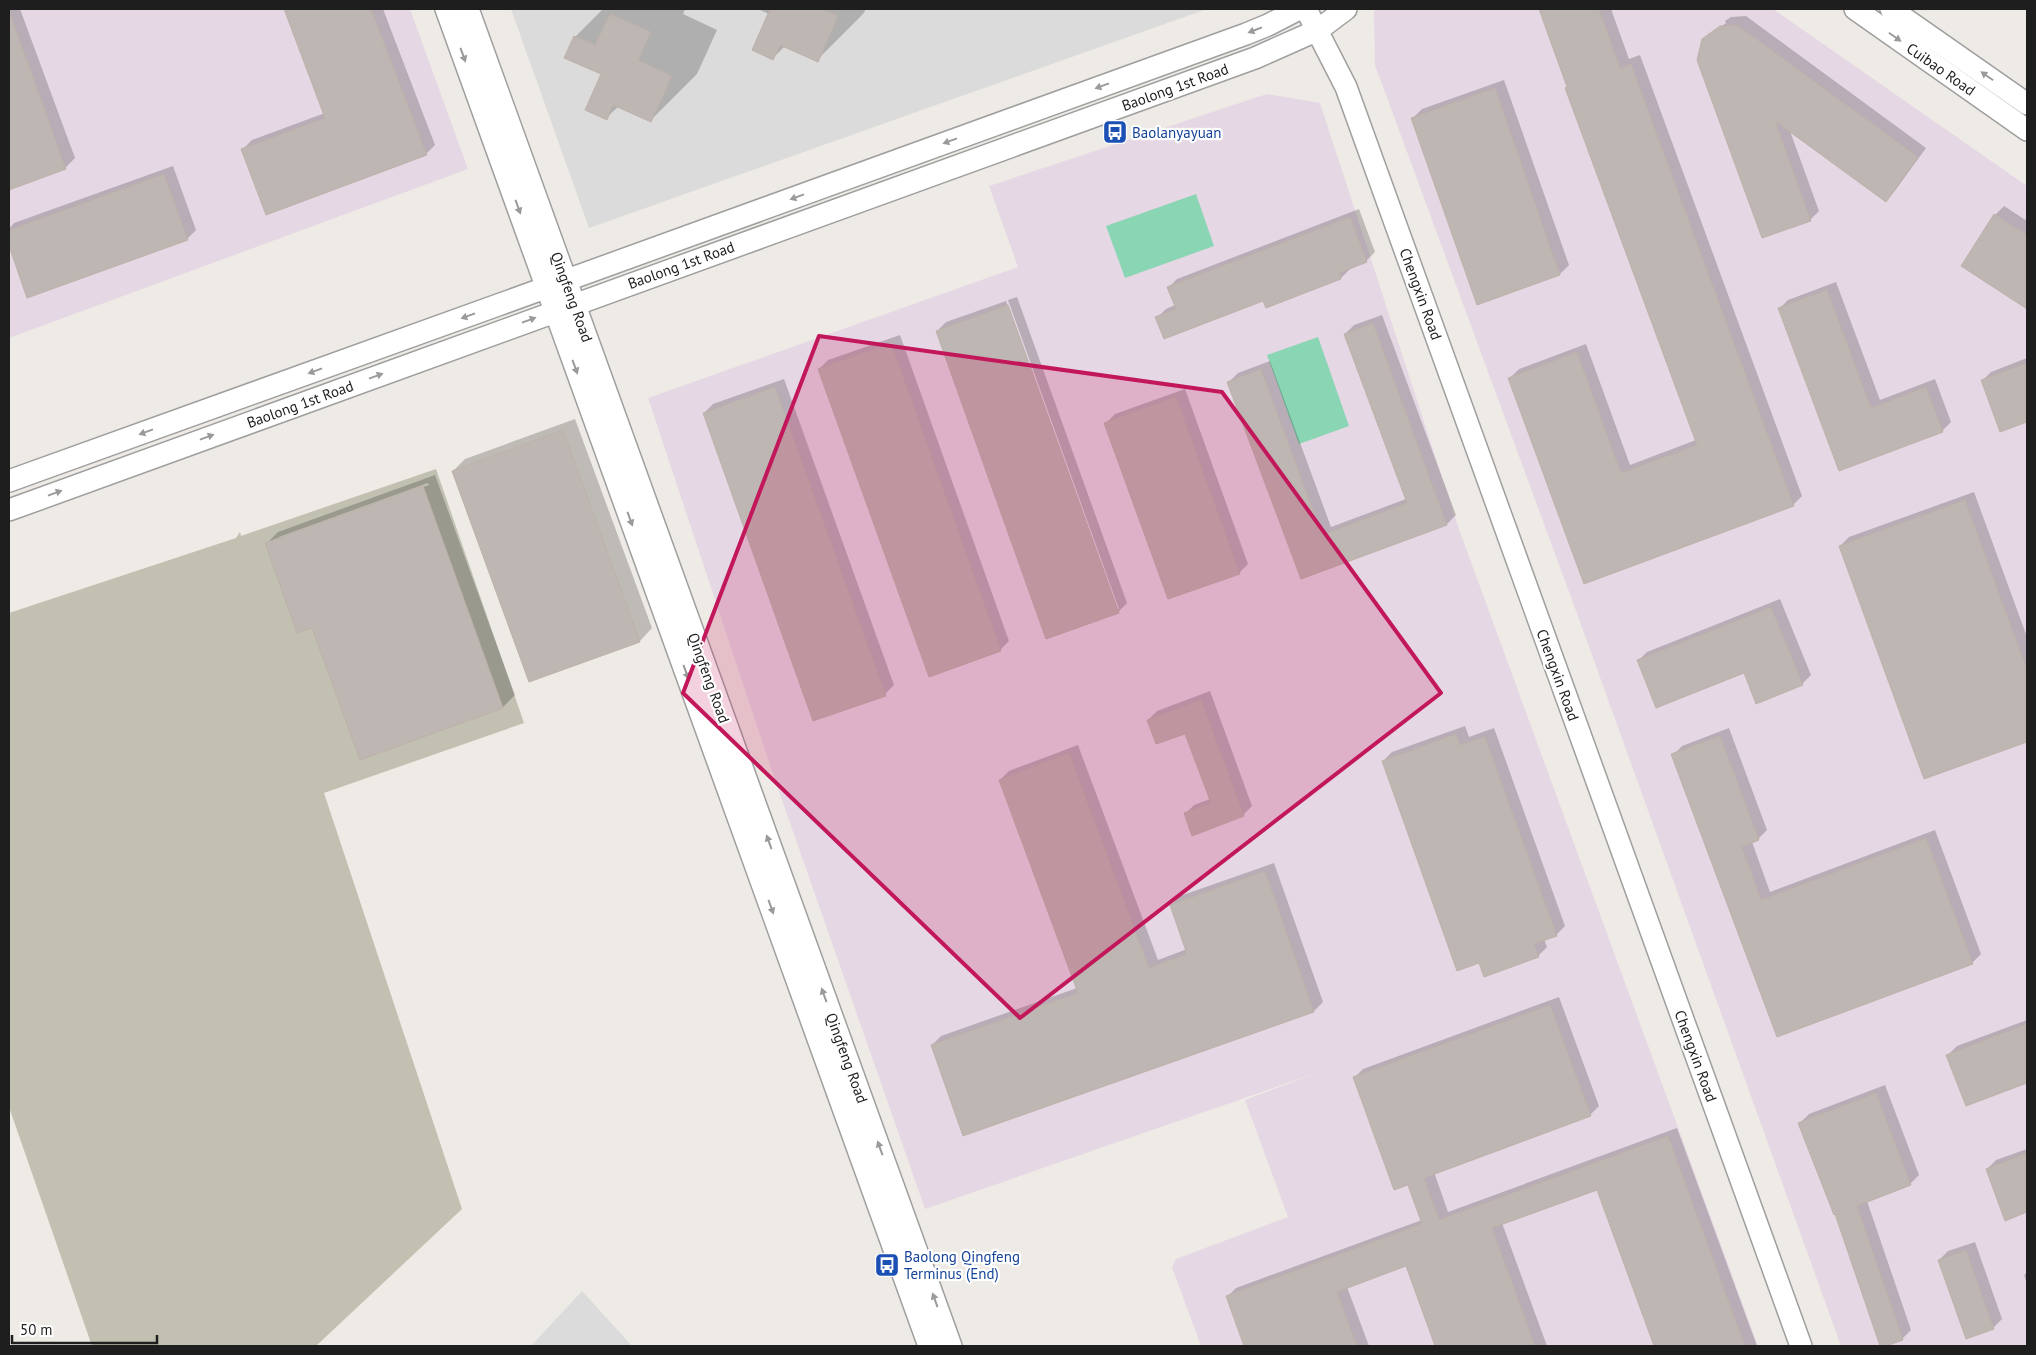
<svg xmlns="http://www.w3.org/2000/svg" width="2036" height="1355" font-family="'PT Sans',sans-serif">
	<rect width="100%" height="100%" fill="#eeeae5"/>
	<path fill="#dcdbdb" d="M511,9H1207L589,228Z
		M582,1291L632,1346H531Z"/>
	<path fill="#e6d7e4" d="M9,9H410L468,169L9,338Z
		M1374,9H1773L2027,186V1346H1841L1579,619L1375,65Z
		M1267,94L1320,103L1460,532L1758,1346H1201L1172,1267L1176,1259L1288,1217L1245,1100L1322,1071L925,1209L775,780L648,398L1018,267L989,186Z"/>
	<path fill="#c1c0b1" d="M436,469L524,723L324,793L462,1209L316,1346H92L9,1107V613L236,538L240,532L241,536Z"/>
	<path fill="#8ad5b4" d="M1196,194L1214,246L1125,278L1106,226Z
		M1318,337L1349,426L1299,444L1267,355Z"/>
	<path fill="#0003" fill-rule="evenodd" d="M9,9H20L75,158L66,167L9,188Z
		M285,9H383L435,145L426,154L243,149L252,140L325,113Z
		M603,9H685L683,14L717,30L697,74L651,120L619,106L606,118L603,74L575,37Z
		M758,9H866L863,14L817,60L785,46L773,58L769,14Z
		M1541,9H1611L1629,59L1640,55L1802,496L1793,505L1585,582L1510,378L1519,369L1586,344L1630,465L1696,440Z
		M1746,16L1926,148L1894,192L1885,201L1790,131L1819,211L1810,220L1703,39L1710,33V35L1726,23L1725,21L1731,17Z
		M1504,80L1569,265L1560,274L1413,118L1422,109Z
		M173,166L196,230L187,239L28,296L9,243V229L14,223Z
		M2004,206L2027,221V308L1962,266L1995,215Z
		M1359,209L1375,252L1366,261L1350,269L1341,278L1266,306L1264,299L1157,318L1166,309L1175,305L1168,288L1177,279Z
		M1836,282L1880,400L1935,379L1951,422L1942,431L1840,469L1779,309L1788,300Z
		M1017,297L1127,603L1118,612L1047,637L937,331L946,322L1006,301L1116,609H1119L1008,300Z
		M1382,315L1456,515L1447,524L1301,578L1229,382L1238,373L1270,361L1331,527L1406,499L1345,334L1354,325Z
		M900,335L1009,641L1000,650L819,369L828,360Z
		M2027,358V420L2001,430L1982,381L1991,372Z
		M784,379L894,685L885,694L704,413L713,404Z
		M1185,389L1248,564L1239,573L1106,423L1115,414Z
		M575,419L652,628L640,641L529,681L453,471L465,459Z
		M435,475L515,695L503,707L361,759L313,626L266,544L278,532ZM428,483L429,485L279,540V537Z
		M1974,492L2027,637V740L1925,778L1840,546L1849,537Z
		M1780,599L1811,675L1802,684L1744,671L1638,661L1647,652Z
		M1210,691L1252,806L1243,815L1185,814L1194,805L1210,799L1186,732L1148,720L1157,711Z
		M1465,726L1469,737L1494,728L1565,926L1556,935L1544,939L1547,947L1538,956L1479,962L1383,761L1392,752Z
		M1729,728L1767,830L1758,839L1752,842L1770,892L1935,830L1981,954L1972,963L1778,1036L1673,755L1682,746Z
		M1078,745L1158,960L1187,949L1171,905L1180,896L1274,863L1323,1002L1314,1011L964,1134L932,1045L941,1036L1077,988L1000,780L1009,771Z
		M1559,997L1599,1106L1590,1115L1434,1172L1448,1212L1677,1128L1757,1346H1655L1598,1188L1502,1223L1547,1346H1436L1406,1265L1347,1287L1369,1346H1245L1227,1297L1236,1288L1422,1220L1409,1184L1354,1078L1363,1069Z
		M2027,1020V1082L1966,1104L1948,1055L1957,1046Z
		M1885,1085L1919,1175L1910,1184L1867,1201L1911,1330L1902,1339L1881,1346L1836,1213L1800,1123L1809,1114Z
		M2027,1149V1211L2006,1219L1987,1169L1996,1160Z
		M1975,1242L2002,1319L1993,1328L1939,1260L1948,1251Z
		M2027,1272V1284L2024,1275Z"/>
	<path fill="#beb6b2" stroke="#beb1a9" d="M284,9H371L427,155L266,215L241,149L325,118Z
		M770,9H822L838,16L818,62L780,45L773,60L752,50Z
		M1539,9H1599L1620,68L1631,64L1794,506L1584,584L1508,378L1577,352L1621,473L1697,445L1565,88L1567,87Z
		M610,14L651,32L638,60L672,76L651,122L613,105L607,120L585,110L601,74L564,58L574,36L595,45Z
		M9,16H11L66,169L9,190Z
		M1737,25L1918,157L1886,202L1775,121L1811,221L1762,238L1697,60L1702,39L1720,26Z
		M1495,88L1560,275L1477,305L1411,118Z
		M164,174L188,240L27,298L9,246V230Z
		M1994,214L2027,235V309L1961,266Z
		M1350,217L1367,262L1339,273L1341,279L1266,308L1263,301L1164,339L1155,317L1176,309L1167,287Z
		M1827,290L1871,408L1926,387L1943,432L1839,471L1778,308Z
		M1008,305L1119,613L1046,639L936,331Z
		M1373,323L1447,525L1301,579L1227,382L1261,369L1322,535L1407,503L1344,334Z
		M891,343L1001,651L929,677L818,369Z
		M2027,363V422L2000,432L1981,380Z
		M775,387L886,696L813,721L703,413Z
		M1176,397L1240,574L1168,599L1104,423Z
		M563,430L640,642L529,682L452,471Z
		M423,486L503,708L360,760L312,628L297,633L265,543Z
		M1965,500L2027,670V742L1924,779L1839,546Z
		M1771,607L1803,685L1756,704L1744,673L1656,708L1637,660Z
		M1201,700L1244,816L1192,836L1184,813L1211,803L1185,734L1156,744L1147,720Z
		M1456,734L1460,745L1485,737L1557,936L1534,944L1539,957L1484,977L1479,963L1457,971L1382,761Z
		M1720,736L1759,840L1742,847L1761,900L1926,838L1973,964L1777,1037L1671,754Z
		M1069,753L1149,968L1187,954L1170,905L1265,871L1314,1012L963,1136L931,1045L1078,993L999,780Z
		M1550,1005L1591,1116L1424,1178L1439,1220L1668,1136L1745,1346H1654L1597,1190L1492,1228L1535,1346H1435L1406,1266L1337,1292L1357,1346H1244L1226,1296L1422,1224L1408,1185L1394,1190L1353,1077Z
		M2027,1024V1083L1966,1106L1946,1055Z
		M1876,1093L1911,1185L1857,1206L1903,1340L1886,1346H1880L1835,1214L1834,1215L1798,1123Z
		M2027,1153V1212L2005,1221L1986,1169Z
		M1966,1250L1994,1329L1966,1339L1938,1260Z"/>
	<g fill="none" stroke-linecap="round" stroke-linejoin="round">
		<defs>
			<path id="tertiary" d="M446,9L929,1346
				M468,9L951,1346
				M1306,9L1346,87L1801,1346
				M1855,9L2027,130
				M1891,9L2027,104
				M9,481L498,305L1246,34L1268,25L1299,9
				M9,510L1255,58L1318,30L1346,9"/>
		</defs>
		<use href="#tertiary" stroke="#9f9f9f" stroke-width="24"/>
		<use href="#tertiary" stroke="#fff" stroke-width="21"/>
	</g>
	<defs><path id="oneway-solid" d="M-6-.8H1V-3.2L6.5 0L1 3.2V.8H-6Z" transform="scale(1.25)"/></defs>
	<g fill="#9a9a9a">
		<use href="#oneway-solid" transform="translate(1255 30) rotate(159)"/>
		<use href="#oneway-solid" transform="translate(1895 37) rotate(35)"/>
		<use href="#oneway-solid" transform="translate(463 55) rotate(70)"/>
		<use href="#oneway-solid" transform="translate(1987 76) rotate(-145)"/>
		<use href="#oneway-solid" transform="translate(1102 86) rotate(160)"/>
		<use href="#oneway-solid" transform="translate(950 141) rotate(160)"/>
		<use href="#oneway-solid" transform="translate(797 197) rotate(160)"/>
		<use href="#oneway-solid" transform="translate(518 207) rotate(70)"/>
		<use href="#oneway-solid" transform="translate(468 316) rotate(160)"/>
		<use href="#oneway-solid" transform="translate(529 320) rotate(-20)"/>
		<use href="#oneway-solid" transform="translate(575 367) rotate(70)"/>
		<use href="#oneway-solid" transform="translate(315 371) rotate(160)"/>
		<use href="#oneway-solid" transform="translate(376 376) rotate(-20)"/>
		<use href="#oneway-solid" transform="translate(146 432) rotate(160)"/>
		<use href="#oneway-solid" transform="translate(207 437) rotate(-20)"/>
		<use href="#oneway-solid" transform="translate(55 493) rotate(-20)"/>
		<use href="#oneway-solid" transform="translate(630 519) rotate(70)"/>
		<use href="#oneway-solid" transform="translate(686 672) rotate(70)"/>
		<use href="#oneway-solid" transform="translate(769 842) rotate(-110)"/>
		<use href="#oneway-solid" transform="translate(771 907) rotate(70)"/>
		<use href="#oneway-solid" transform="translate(824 995) rotate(-110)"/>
		<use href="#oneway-solid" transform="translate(880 1148) rotate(-110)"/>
		<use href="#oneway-solid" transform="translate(935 1300) rotate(-110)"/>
	</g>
	<path fill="#c2185b" fill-opacity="0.2" stroke="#c2185b" stroke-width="4" stroke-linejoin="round" d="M819,336L1222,392L1441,693L1020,1018L683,693Z"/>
	<defs>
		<symbol id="bus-square" viewBox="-11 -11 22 22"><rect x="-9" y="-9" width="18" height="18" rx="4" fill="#1a4fb4" stroke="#fff"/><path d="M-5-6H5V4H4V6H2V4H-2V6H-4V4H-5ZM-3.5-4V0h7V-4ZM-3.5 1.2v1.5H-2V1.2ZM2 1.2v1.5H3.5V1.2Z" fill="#fff"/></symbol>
	</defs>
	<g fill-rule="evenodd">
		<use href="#bus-square" x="1101" y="118" width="28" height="28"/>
		<use href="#bus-square" x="873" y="1251" width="28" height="28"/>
	</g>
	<g text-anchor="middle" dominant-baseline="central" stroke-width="4.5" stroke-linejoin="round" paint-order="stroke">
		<g font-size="15" fill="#1e1e1e" stroke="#fff">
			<text transform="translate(1941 69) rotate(35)">Cuibao Road</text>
			<text transform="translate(1175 87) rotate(-20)">Baolong 1st Road</text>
			<text transform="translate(681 265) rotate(-20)">Baolong 1st Road</text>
			<text transform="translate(1421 294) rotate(70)">Chengxin Road</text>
			<text transform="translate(572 297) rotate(70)">Qingfeng Road</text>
			<text transform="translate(300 404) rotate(-20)">Baolong 1st Road</text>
			<text transform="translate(1558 675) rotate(70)">Chengxin Road</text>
			<text transform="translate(709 678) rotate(70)">Qingfeng Road</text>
			<text transform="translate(1696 1056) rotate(70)">Chengxin Road</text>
			<text transform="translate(847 1058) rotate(70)">Qingfeng Road</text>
		</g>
		<g font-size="15" fill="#164399" stroke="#fff" text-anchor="start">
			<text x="1132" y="132">Baolanyayuan</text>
			<text x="904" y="1256">Baolong Qingfeng<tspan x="904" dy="17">Terminus (End)</tspan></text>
		</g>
	</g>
	<rect width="2036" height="1355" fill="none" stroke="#1e1e1e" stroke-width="20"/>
	<path d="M12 1335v8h145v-8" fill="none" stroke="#1e1e1e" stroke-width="2.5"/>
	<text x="20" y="1335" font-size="15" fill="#1e1e1e" stroke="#ffffff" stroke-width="4" paint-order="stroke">50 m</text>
</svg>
